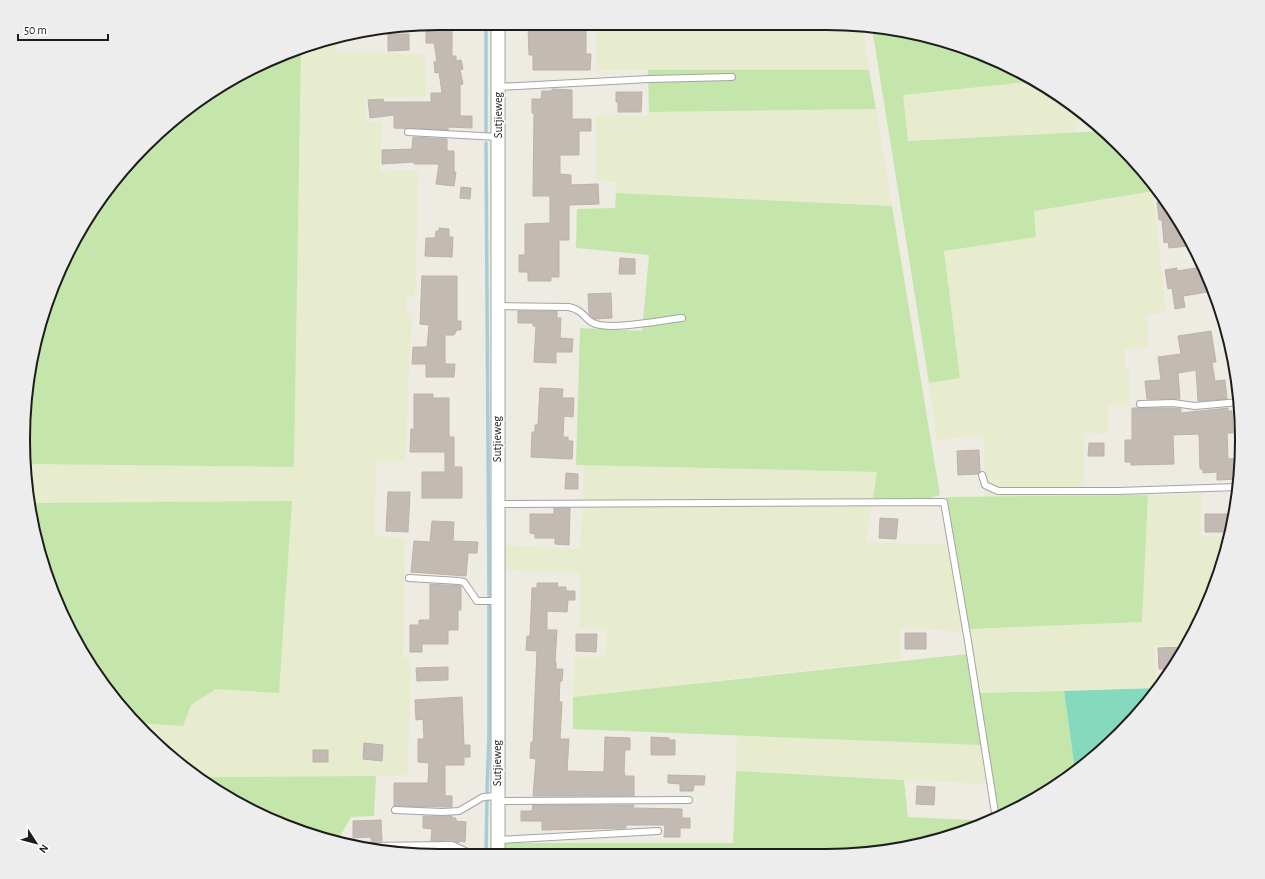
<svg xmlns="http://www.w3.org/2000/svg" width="1265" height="879" font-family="'Alegreya Sans',sans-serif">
	<rect width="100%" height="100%" fill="#eeebe3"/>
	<path fill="#e8eccf" d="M597,23L711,25V23H826L863,27L869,70H596Z
		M335,37L336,52L425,54L426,96L365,99L366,121L382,122L380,171L419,170L415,297H406L407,313L412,314L405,461H376L374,536L405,538L403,658H411L408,775L198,777L186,770L136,723L183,725L191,705L216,689L279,693L292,501L29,503L27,494V464L294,467L301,48Z
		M1037,81L1079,109L1090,120L1077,122L1076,132L908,141L902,95Z
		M876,109L892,206L616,193L617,182L596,180V115L648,116L649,112Z
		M1153,191L1166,313L1147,314L1148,347L1125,348V369H1129L1130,405H1109L1108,434L1084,433L1083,496L985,497L983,435L937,440L929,383L960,377L944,251L1036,237L1034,211Z
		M584,465L877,472L866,542L947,545L963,632L901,627L900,660L573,697L574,657H605L606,629H579L581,573L503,570V545L580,549Z
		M1202,494L1201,536H1230L1228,547L1199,623L1186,645L1154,646L1157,688L979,693L969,629L1142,622L1148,495Z
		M737,735L981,745L986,784L736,771Z"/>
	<path fill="#c5e6ab" d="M872,28L907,31L985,55L1037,81L903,95L908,141L1102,131L1138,165L1160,195L1154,196L1153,191L1034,211L1036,237L944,251L960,378L929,383Z
		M301,48L294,467L27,464V385L55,280L93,208L126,165L208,93L280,55Z
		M648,70H869L876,109L649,112Z
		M616,193L892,206L940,495L919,501L873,498L877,472L576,465L580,328L642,331L649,255L576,248L577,209L615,208Z
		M1148,495L1142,622L969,629L947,497Z
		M292,501L279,693L216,689L191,705L183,726L136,723L127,714L66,623L45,573L29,503Z
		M967,654L981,745L573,729V697Z
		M1064,691L1075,770L1010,813L997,818L979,693Z
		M736,771L904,780L908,817L991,821L959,834L880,852L503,855V843H733Z
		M376,776L374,816L351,817L336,843L255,813L198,777Z"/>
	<path fill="#85d9bd" d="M1159,688L1100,752L1075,770L1064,691Z"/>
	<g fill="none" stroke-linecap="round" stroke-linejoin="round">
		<path stroke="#a6cbd9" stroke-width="3.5" d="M486,23V132
			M486,143L489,596
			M487,793L489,734V606
			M486,853L487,799"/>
	</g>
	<path fill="#c2bab3" stroke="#beb2a6" d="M440,23H449V30H452V56H456V61L461,60L463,69L460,70L463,84L460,85V116H472V128L448,127V130L394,128V115L370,118L368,100L383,99L384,102H431V93H442L439,72L435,73L434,62L437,61L434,43H426V25Z
		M572,26H586V54H591L590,70H533V55H529L528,27Z
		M388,34H409V50L388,51Z
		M552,89L572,90V119H591V131H579V155H560V174L571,175V185L598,184L599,204L569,205V240H559V277H551V281H528V272H519V255H525V224L550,223V196H533L534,113H532V99H541L542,91H552Z
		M616,92H642L641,112H618V102H616Z
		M413,137L447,139V151H454V172H456L454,186L436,184L439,164H414V162L382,164V150L412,149Z
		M461,187L471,188L470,199L460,198Z
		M1165,201L1186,231L1188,246L1169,248L1168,242L1164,243L1162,220H1159L1157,202Z
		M439,228L449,229V237H453L452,257L425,256L426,238H435L436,231H439Z
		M620,258L635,259V274H619Z
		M1202,267L1207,292L1183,296L1185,307L1175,309L1172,288L1168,289L1165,270L1177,268V271Z
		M422,276H457V321H461V330H457L454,335H445V364H455L454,377H426V364H412L413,347H427L429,325L420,324Z
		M611,293L612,318L595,319L592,317L589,314L588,294Z
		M518,311H557V318H561L560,338L573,339L572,352H556V363L534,362L536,326H533V323H518Z
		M1211,331L1216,362H1212L1215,381L1225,380L1227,399L1198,401L1196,370L1178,373L1180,399H1147L1145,381L1161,380L1158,357L1181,354L1178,336Z
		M540,388L563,389L562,398H574L573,417L564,416L563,437H568V441H573L572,459L531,457L532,432H535V425H538Z
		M414,394H433V398H449V437H454V467H462V498H422V472H445V452H410L411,429H414Z
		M1132,408H1173L1181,409V413L1228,408V411H1232L1233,433H1227L1228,459L1241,458L1239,479L1217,480V472L1203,473V469H1200L1199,434L1173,435L1174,464L1131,465V462H1125V440H1132Z
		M1089,443H1104V456H1088Z
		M979,450L980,471L978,474L958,475L957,451Z
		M566,473L578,474V489H565Z
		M388,492H410L408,532L386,531Z
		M554,508H570L569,545L555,544V538H535V534L530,533V514H554Z
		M1205,514H1233L1230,532H1205Z
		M880,518L898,519L896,539L879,538Z
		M432,521L454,522L453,541L478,542L477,553H468L466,576L411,572L414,541L430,542Z
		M537,583H558L557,587H566V591H575V600H568L567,612L547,611V630H557L555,662H556V669H563L562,681H560L559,702H562L560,739H569L567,771L604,772L605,737L630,738V750H625L624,772L625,776H634V796H533L536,759L530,758L531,742H533L537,651L526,650L527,636H530L532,588H537Z
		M430,584L461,586V610H458V630H448V644H422V652H410V625H419V620H430Z
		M905,633H926V649H905Z
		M576,634H597L596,652L576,651Z
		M1185,647L1171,669H1159L1158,648Z
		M448,667V680L417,681L416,668Z
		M462,697L464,745H470V757H464V765H445V796H452V807L394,806V783H428L429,763L418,762V739H424L423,719L416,720L415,700Z
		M651,737L669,738V740H675V755H651Z
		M364,743L383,745L382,761L363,759Z
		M313,750H328V762H313Z
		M668,775L705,776L704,785H694L693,791H680V784L668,783Z
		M917,786L935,787L934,805L916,804Z
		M533,805H634L633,808L682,809V818H690V828H680V837H664L665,825H626V828L542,830V821H521V811H532Z
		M423,816H452V818H456V821L466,822L465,842L459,841V843L452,840L431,841L432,829L423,828Z
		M381,820L382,841H371V837L353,838V821Z
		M431,850H451L458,853V855H431Z"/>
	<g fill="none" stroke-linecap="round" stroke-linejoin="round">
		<defs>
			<path id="service" d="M498,87L649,79L732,77
				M408,132L498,137
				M498,306L569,307C586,311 584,321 596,324C613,330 663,320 682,318
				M1140,404L1173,403L1195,406L1239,402
				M982,475L985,485L998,491H1118L1238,487
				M497,504L944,502L968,641L996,819
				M409,578L459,581L464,582L477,601H497
				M498,801L689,800
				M395,810L442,812L459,811L483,797L498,796
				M499,840L658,831
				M365,846L452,845L474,855"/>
			<path id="minor" d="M498,855V23"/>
		</defs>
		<use href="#service" stroke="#a4a4a4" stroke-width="8"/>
		<use href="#minor" stroke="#a4a4a4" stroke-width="15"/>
		<use href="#service" stroke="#fff" stroke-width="6"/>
		<use href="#minor" stroke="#fff" stroke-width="13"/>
	</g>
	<g text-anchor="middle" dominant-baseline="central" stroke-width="3" stroke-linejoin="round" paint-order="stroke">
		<g font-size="12" fill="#1d1d1d" stroke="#fff">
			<text transform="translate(498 115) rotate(-90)">Sutjieweg</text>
			<text transform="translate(497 439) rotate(-90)">Sutjieweg</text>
			<text transform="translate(497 763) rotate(-90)">Sutjieweg</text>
		</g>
	</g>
	<path d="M0 0H1265V879H0ZM439 30H826A409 409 0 0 1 1235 439V440A409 409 0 0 1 826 849H439A409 409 0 0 1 30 440V439A409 409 0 0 1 439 30Z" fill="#ededed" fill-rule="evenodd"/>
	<path fill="none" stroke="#1d1d1d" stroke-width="2" d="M439 30H826A409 409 0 0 1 1235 439V440A409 409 0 0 1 826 849H439A409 409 0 0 1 30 440V439A409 409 0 0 1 439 30Z"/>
	<g transform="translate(36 843) rotate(126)" stroke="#ffffff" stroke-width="3" paint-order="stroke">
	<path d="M0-3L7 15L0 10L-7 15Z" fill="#1d1d1d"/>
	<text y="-6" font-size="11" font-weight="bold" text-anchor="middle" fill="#1d1d1d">N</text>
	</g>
	<path d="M18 34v6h90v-6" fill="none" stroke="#1d1d1d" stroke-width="2"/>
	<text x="24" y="34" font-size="12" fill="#1d1d1d" stroke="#ffffff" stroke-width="3" paint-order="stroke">50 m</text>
</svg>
